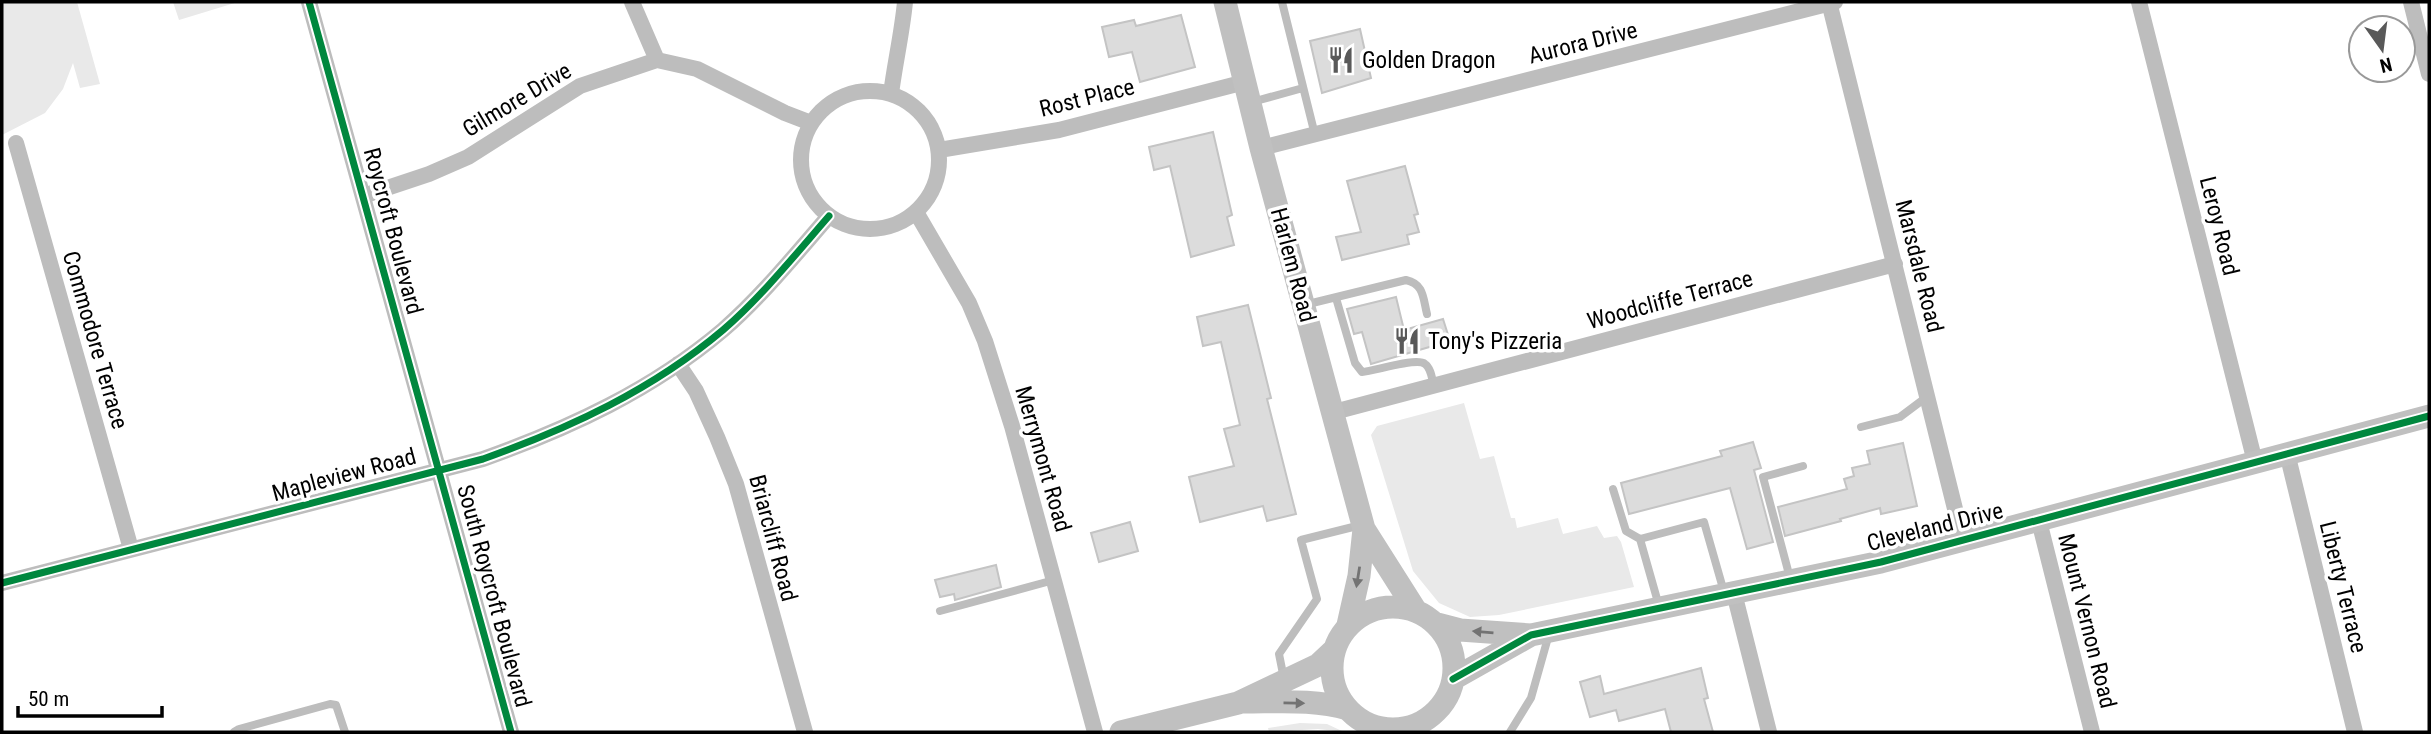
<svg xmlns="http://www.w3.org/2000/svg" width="2431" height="734" font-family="'Roboto Condensed',sans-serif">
	<rect width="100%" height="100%" fill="#fff"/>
	<path fill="#e9e9e9" d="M2,2H77L100,84L80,88L73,63L63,89L45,113L2,135Z
		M173,2H238L179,20Z
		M1464,403L1480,459L1494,456L1511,518H1515L1517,528L1558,518L1563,534L1597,526L1604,538L1617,536L1621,542L1634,587L1499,615L1470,617L1439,603L1413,571L1371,435L1377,426Z
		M1300,723L1327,724L1344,732L1318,729L1269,732L1268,728Z"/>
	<path fill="#dcdcdc" stroke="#c4c4c4" stroke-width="2" d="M1181,15L1195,67L1140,82L1132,52L1109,57L1102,27L1134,20L1136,26Z
		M1360,29L1371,78L1322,93L1310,41Z
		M1213,132L1232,215L1227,217L1234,245L1191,257L1170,166L1154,170L1149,147Z
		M1405,166L1418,214L1414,215L1419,232L1407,235L1409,244L1342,260L1336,237L1361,232L1347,181Z
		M1396,297L1404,330L1443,319L1450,341L1371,364L1362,332L1354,334L1347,309Z
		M1248,305L1271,398L1267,399L1296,514L1267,521L1263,506L1200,522L1189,477L1234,466L1224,429L1240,425L1221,342L1203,346L1197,317Z
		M1753,442L1761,468L1754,470L1773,542L1747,549L1730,488L1629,514L1621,483L1722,456L1720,451Z
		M1903,443L1917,506L1881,514L1880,508L1840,519L1841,521L1785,536L1778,507L1847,489L1844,479L1854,476L1852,468L1870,464L1867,451Z
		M1130,522L1138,551L1099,562L1091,533Z
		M996,565L1001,587L955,600L954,594L940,597L935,580Z
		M1701,668L1708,698L1704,699L1713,732H1671L1665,709L1619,721L1616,710L1590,717L1580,682L1600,676L1604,694Z"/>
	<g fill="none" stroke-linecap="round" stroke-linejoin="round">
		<path stroke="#bdbdbd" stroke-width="8" d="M1282,2L1315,135
			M1252,102L1303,88
			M1336,298L1355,363L1362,372C1375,371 1417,357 1425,364C1431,368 1432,379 1434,386
			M1304,305L1406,280C1424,284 1423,298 1427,314
			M1861,427L1900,417L1928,396
			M1613,489L1626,531L1640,539
			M1790,578L1763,477L1803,466
			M1659,606L1640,539L1704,522L1724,592
			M940,611L1054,580
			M1284,679L1279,654L1317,599L1301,540L1361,525
			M234,732L239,729L330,704L336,705L345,732
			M1510,732L1531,698L1549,634"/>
		<path stroke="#bdbdbd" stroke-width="16" d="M309,2L511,732
			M632,2L657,60
			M1829,2L1963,541
			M2139,2L2255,462
			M2411,2L2429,74
			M801 160a69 69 0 1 1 138 0a69 69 0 1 1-138 0Z
			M891,94C895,63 902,33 905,2
			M16,143L131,549
			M1261,148L1835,2
			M939,150L1059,130L1245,82
			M363,196L429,174L468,157L580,86L657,60L697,69L785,113L811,123
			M916,212L969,303L985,341L1012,426L1095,732
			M678,364L696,391L717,437L736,484L805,732
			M1334,412L1895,264
			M2287,453L2355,732
			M2039,521L2092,732
			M2,583L483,459C570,428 652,390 723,330C762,296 795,255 829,216
			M1734,593L1769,732"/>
		<path stroke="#c0c0c0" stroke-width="23" d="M1225,2L1261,148L1364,529L1416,611
			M1332 668a61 61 0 1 1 122 0a61 61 0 1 1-122 0Z
			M1437,624L1460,630L1531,635
			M1348,625L1359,576L1364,529
			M1453,679L1531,635L1881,562L2429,416
			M1245,702C1279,702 1315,699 1348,709
			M1121,732L1238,703L1318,665L1334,650"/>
		<defs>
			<path id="cycleway" d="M309,2L511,732
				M2,583L483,459C570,428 652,390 723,330C762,296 795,255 829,216
				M1453,679L1531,635L1881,562L2429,416"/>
		</defs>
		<use href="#cycleway" stroke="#fff" stroke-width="11"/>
		<use href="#cycleway" stroke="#00873e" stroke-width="7"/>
	</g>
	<defs><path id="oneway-solid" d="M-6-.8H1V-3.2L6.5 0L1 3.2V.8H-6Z" transform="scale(1.75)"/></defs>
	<g fill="#737373">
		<use href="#oneway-solid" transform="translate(1358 577) rotate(99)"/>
		<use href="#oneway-solid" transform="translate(1483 632) rotate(-175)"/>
		<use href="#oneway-solid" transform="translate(1294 703) rotate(1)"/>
	</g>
	<defs>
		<symbol id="restaurant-bare" viewBox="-9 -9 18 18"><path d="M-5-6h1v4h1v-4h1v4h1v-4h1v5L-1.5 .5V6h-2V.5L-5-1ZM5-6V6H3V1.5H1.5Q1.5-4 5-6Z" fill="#595959" stroke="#fff" stroke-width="2.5" paint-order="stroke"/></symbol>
	</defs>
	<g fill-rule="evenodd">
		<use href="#restaurant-bare" x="1322" y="41" width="38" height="38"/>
		<use href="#restaurant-bare" x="1388" y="322" width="38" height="38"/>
	</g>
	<g text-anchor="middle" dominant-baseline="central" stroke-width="7" stroke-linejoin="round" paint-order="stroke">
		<g font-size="23" fill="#000" stroke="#fff">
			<text transform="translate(1583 43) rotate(-14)">Aurora Drive</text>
			<text transform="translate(1087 98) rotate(-14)">Rost Place</text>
			<text transform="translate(517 100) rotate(-31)">Gilmore Drive</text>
			<text transform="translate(2219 226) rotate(76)">Leroy Road</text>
			<text transform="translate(393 231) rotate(75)">Roycroft Boulevard</text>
			<text transform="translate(1293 265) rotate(75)">Harlem Road</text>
			<text transform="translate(1919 266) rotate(76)">Marsdale Road</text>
			<text transform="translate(1670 300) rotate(-15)">Woodcliffe Terrace</text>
			<text transform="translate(95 340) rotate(74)">Commodore Terrace</text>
			<text transform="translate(1043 459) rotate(74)">Merrymont Road</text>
			<text transform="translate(344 475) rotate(-15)">Mapleview Road</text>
			<text transform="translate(1935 527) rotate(-14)">Cleveland Drive</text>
			<text transform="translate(773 538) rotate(75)">Briarcliff Road</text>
			<text transform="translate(2343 587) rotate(76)">Liberty Terrace</text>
			<text transform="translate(494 596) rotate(75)">South Roycroft Boulevard</text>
			<text transform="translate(2087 621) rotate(76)">Mount Vernon Road</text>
		</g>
		<g font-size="23" fill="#000" stroke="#fff" text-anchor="start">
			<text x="1362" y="60">Golden Dragon</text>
			<text x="1428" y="341">Tony's Pizzeria</text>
		</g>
	</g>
	<rect width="2431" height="734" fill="none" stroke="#000000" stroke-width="7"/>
	<g transform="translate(2382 49) rotate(166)"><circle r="33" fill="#ffffff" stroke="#999999" stroke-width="2"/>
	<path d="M0-5L12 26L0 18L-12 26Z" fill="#595959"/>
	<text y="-10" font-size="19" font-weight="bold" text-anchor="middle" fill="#000000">N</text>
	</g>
	<path d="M18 706v10h144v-10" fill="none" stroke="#000000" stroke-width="3.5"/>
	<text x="28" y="706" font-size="21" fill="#000000" stroke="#ffffff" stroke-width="5" paint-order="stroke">50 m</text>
</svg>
